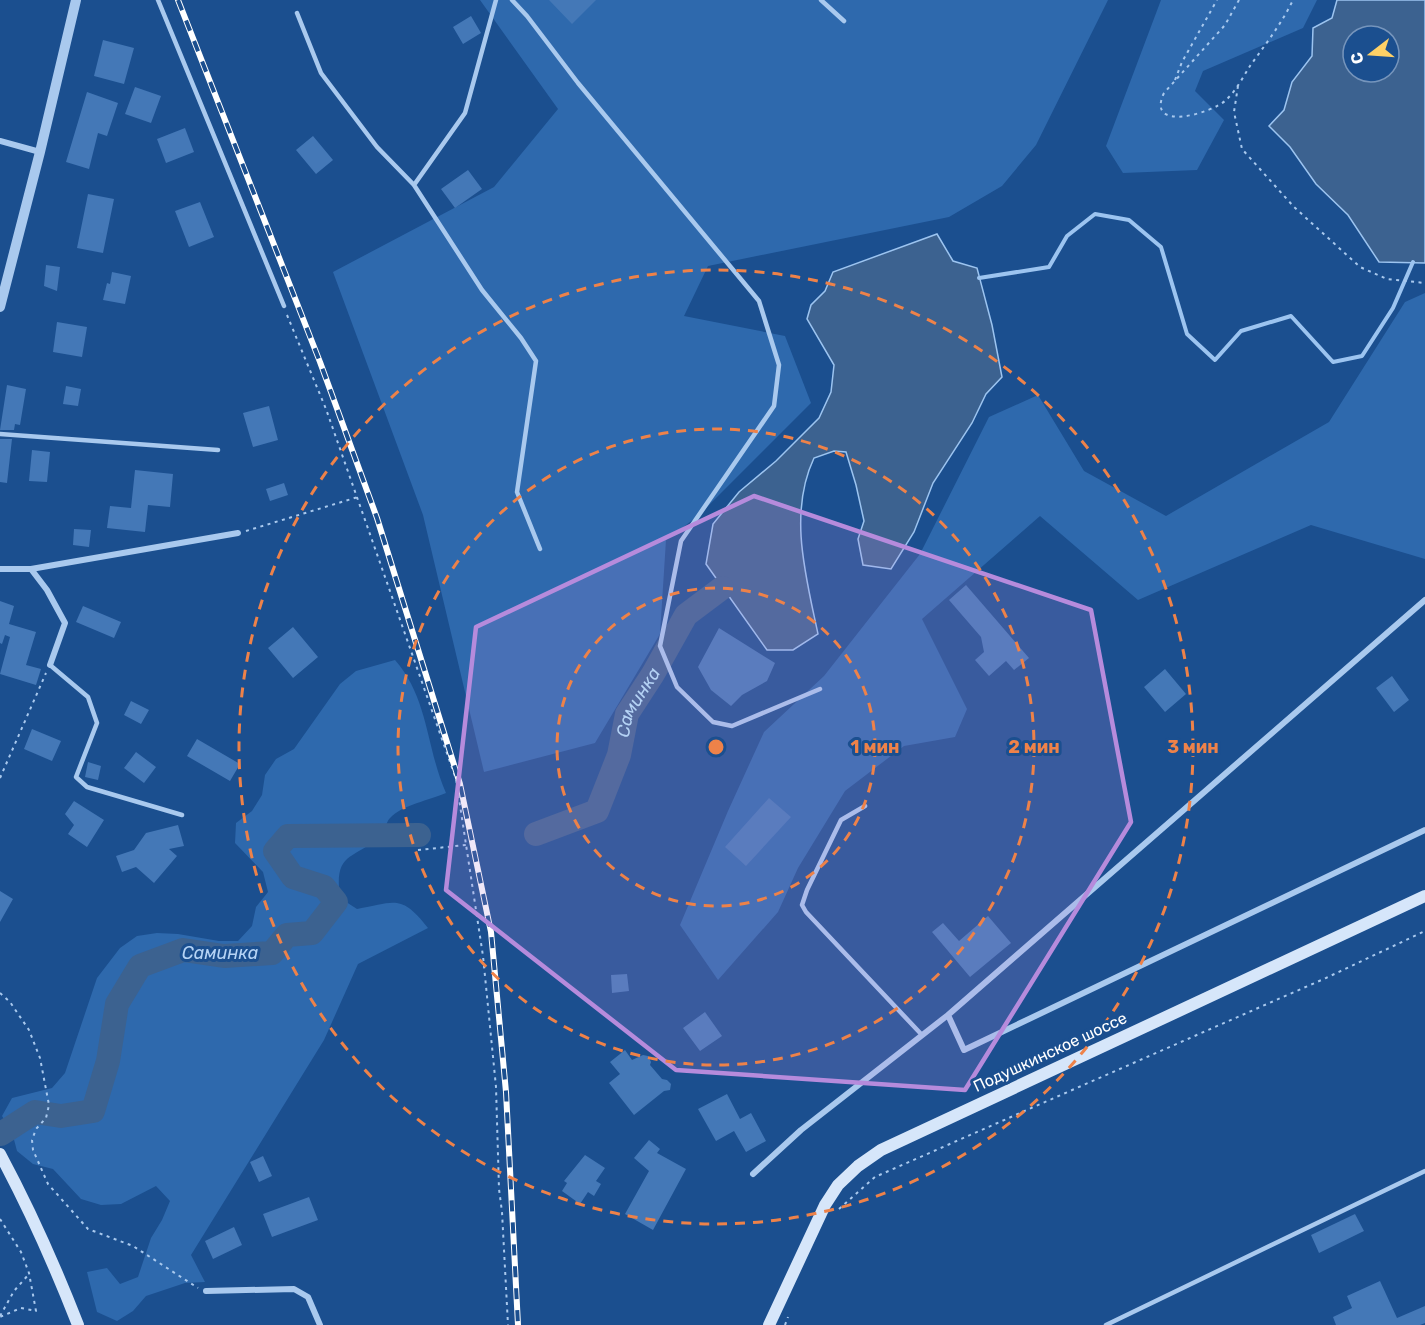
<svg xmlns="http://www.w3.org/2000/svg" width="1425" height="1325" font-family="Rubik,sans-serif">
	<rect width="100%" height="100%" fill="#1b4f8f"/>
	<path fill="#2e69ad" d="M480,0H1108L1036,145L1002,186L949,217L708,266L684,316L785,336L811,403L698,516L666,540L660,634L595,743L484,772L423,515L333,272L494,187L558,109Z
		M1161,0H1317L1303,28L1203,71L1195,91L1224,120L1197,170L1123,173L1106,146Z
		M1425,293V559L1311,525L1138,600L1040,516L922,619L967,709L955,737L904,746L845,791L798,868L778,912L718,980L680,925L728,811L764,732L824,676L920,554L989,417L1038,395L1084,471L1166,516L1329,422L1405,302Z
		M395,660C429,699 426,748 446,793C430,800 402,805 390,818C385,823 386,833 379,838C351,860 334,853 340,898L357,909C396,902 401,894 428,928L358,964L324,1040L191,1255L205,1282L185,1283L146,1296L133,1311L117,1321L97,1312L87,1272L107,1268L120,1284L138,1277L151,1238L162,1220L170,1201L156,1186L121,1204L101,1205L81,1199L53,1169L33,1164L17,1151L12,1132L2,1116L12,1098L52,1088L65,1073L97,978L120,948L137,936L157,933L178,934L219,941H238L252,926L256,907L268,892L263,872L235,843L236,823L252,811L262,795L265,775L276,759L294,749L340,684L356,671Z"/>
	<path fill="#3c6290" stroke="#9cc4f0" stroke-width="1.5" fill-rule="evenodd" d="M1337,0H1425V263L1379,262L1348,215L1316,184L1290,147L1269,126L1284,110L1292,82L1312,56L1313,28L1332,18ZM1353,36H1389V72H1353Z
		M937,234L953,261L977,268L992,325L1002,377L986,394L972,423L933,483L914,532L891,569L863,565L858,539L864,521L856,485L846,452L834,451L814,458C788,513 806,577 818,634L793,650H767L706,564L713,524L739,492L776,461L819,418L831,392L834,365L807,319L811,305L825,291L833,272Z"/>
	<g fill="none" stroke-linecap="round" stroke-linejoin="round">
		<path stroke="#9cc4f0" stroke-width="4" d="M979,278L1049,267L1067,236L1095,214L1129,220L1161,247L1187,334L1215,360L1241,331L1291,316L1333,362L1362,356L1393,308L1413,262"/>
		<g stroke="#3c6290" stroke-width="24">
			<path id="s1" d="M536,834L597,811L619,755L627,714L653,674L686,615L722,588"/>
			<path d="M1,1134L35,1112L61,1116L93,1111L108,1061L117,1004L140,966L183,950L224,956L272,953L287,935L312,933L336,902L324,887L293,877L275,851L288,836L419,835"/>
		</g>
	</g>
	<path fill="#4478b7" d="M549,0H596L572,24Z
		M471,16L481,33L463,44L453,27Z
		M103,40L134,48L124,84L94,76Z
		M135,87L161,96L151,123L125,114Z
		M87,92L118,103L107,136L98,133L89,169L66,162Z
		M185,128L194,152L166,163L157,139Z
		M313,136L333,160L316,174L296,150Z
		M468,170L482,189L455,208L441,189Z
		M88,194L114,199L103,253L77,248Z
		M200,202L214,237L189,247L175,211Z
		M46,265L60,267L57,291L44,286Z
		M112,272L131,276L125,304L103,300L107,283L110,284Z
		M57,322L87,327L82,357L53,352Z
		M7,385L26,389L20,425L15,424L14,430H0Z
		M66,386L81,389L78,406L63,404Z
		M269,406L278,440L253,447L243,413Z
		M0,439H12L7,483L0,482Z
		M32,450L50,452L47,482L29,481Z
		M135,470L173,474L170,507L148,505L145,532L107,528L110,506L131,508Z
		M284,483L288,495L270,501L266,489Z
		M74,529L91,530L89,547L73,545Z
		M966,585L1029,658L1014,670L1006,661L989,676L975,660L984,652L981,637L949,600Z
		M0,601L14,606L9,624L36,632L26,665L41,669L36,685L0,674L10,637L5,635L2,644L0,643Z
		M83,606L121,622L114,638L76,622Z
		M293,627L318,657L293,678L268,648Z
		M719,628L775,663L767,681L742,695L731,706L711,690L698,667Z
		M1165,669L1186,694L1165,712L1144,687Z
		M1392,676L1409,700L1394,712L1376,688Z
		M131,701L149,710L141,724L124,715Z
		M32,729L61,741L52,761L24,749Z
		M197,739L240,764L230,781L187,756Z
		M136,752L156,767L144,783L124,768Z
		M88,762L101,766L98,780L85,777Z
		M769,798L791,817L746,866L725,847Z
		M74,801L104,820L87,847L68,834L74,825L65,814Z
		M178,825L184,846L169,849L177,856L154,883L136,867L122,872L116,856L134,850L146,833Z
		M0,891L13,899L0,922Z
		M988,916L1011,943L970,977L932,932L943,923L959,941Z
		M627,974L629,991L612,993L611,975Z
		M705,1012L722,1036L700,1051L683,1028Z
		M625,1050L632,1060L643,1055L648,1056L651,1062L650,1065L662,1079L667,1080L671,1084L670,1090L664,1091L634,1115L609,1083L620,1074L610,1062Z
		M727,1094L740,1119L751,1113L766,1141L746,1152L734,1131L716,1141L698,1109Z
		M649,1140L660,1149L657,1153L686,1169L653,1230L625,1214L649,1171L634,1158Z
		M585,1155L605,1168L596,1181L601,1184L594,1196L588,1192L580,1204L562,1191L567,1183L564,1181Z
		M263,1156L272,1176L259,1182L250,1162Z
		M309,1197L318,1220L272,1237L263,1214Z
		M1355,1214L1364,1231L1319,1253L1311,1235Z
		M234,1227L242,1245L213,1259L205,1241Z
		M1380,1281L1397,1318L1425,1306V1323L1420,1325H1336L1333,1317L1352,1308L1347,1296Z"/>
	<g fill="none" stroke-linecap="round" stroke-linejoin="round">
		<path stroke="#a9c9ee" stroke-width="2" stroke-dasharray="3 4.5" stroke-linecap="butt" d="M1239,0L1225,25L1164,93C1145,133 1213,113 1226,100C1236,91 1243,77 1250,66C1265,45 1282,23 1293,0
			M1175,80L1182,62L1217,0
			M1238,86L1234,112L1242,149L1294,207L1360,267L1387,279L1425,283
			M287,315L326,409L456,779L483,956L496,1087L499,1189L502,1212L508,1325
			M246,531L358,497
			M0,778L46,673
			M418,850L466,845
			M0,993L10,1002L29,1030L40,1058L49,1105L46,1118L36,1129L32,1140L33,1150L48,1184L88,1229L133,1246L198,1288
			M839,1209L875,1177L1326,978L1425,931
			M0,1219L21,1252L29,1273L36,1311L21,1308L0,1317
			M0,1316L14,1291L29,1274
			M785,1325L788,1317"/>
		<path stroke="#a9c9ee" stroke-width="4.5" d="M158,0L284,306
			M512,0L527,16L578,83L759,301L779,365L774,406L681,541L660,646L677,687L713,722L732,726L820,689
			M821,0L844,21
			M297,13L321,73L377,147L414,185L482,290L521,338L536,361L517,492L540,549
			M414,185L465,113L496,0
			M0,434L218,450
			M50,665L88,697L97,723L76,777L87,787L182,815
			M865,806L841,820L807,890L802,905L806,912L922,1035
			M1106,1325L1425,1171"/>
		<path stroke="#a9c9ee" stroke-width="6" d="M0,141L40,152
			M0,569H31L47,590L65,623L50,665
			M31,569L238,533
			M1425,600L948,1015L964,1050L1425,830
			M753,1174L801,1130L948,1015
			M206,1291L294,1289L308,1297L320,1325"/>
		<path stroke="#a9c9ee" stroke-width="10" d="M0,307L40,152L76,0"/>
		<path stroke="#d6e6fa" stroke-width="12" d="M0,1154C30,1210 55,1266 78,1325
			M769,1325L825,1205L838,1185L858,1166L881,1150L1425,896"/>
		<defs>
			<path id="rail" d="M178,0L320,362L377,518L460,784L491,932L506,1092L518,1325"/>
		</defs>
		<use href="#rail" stroke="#fff" stroke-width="6"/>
		<use href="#rail" stroke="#1b4f8f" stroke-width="4" stroke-dasharray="11" stroke-linecap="butt"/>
	</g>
	<path fill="#b68bdc" fill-opacity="0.2" stroke="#b68bdc" stroke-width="4.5" stroke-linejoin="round" d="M754,496L1091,610L1131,822L965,1090L676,1070L446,890L476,627Z"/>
	<g fill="none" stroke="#ee8249" stroke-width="3" stroke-dasharray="10 8">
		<circle cx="716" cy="747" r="159"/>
		<circle cx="716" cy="747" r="318"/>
		<circle cx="716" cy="747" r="477"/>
	</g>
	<g text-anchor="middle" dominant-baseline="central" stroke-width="6" stroke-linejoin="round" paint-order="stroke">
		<g font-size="16" fill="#fff" stroke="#1b4f8f">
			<text transform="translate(1050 1052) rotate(-25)">Подушкинское шоссе</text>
		</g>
		<g font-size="18" font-style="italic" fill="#b5d3f5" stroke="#1b4f8f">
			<text stroke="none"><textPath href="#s1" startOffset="182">Саминка</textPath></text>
			<text x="220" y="953">Саминка</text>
		</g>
	</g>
	<circle cx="716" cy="747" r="9" fill="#ee8249" stroke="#1b4f8f" stroke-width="3"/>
	<g font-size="18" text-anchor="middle" font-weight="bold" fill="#ee8249" stroke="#1b4f8f" stroke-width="6" stroke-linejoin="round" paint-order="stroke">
		<text x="875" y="753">1 мин</text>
		<text x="1034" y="753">2 мин</text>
		<text x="1193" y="753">3 мин</text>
	</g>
	<g transform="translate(1371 54) rotate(253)"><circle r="28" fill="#1b4f8f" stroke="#7695bc" stroke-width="1.5"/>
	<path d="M0-4.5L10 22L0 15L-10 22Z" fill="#ffd166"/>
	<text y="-9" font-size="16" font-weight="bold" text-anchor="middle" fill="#ffffff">С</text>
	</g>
</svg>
